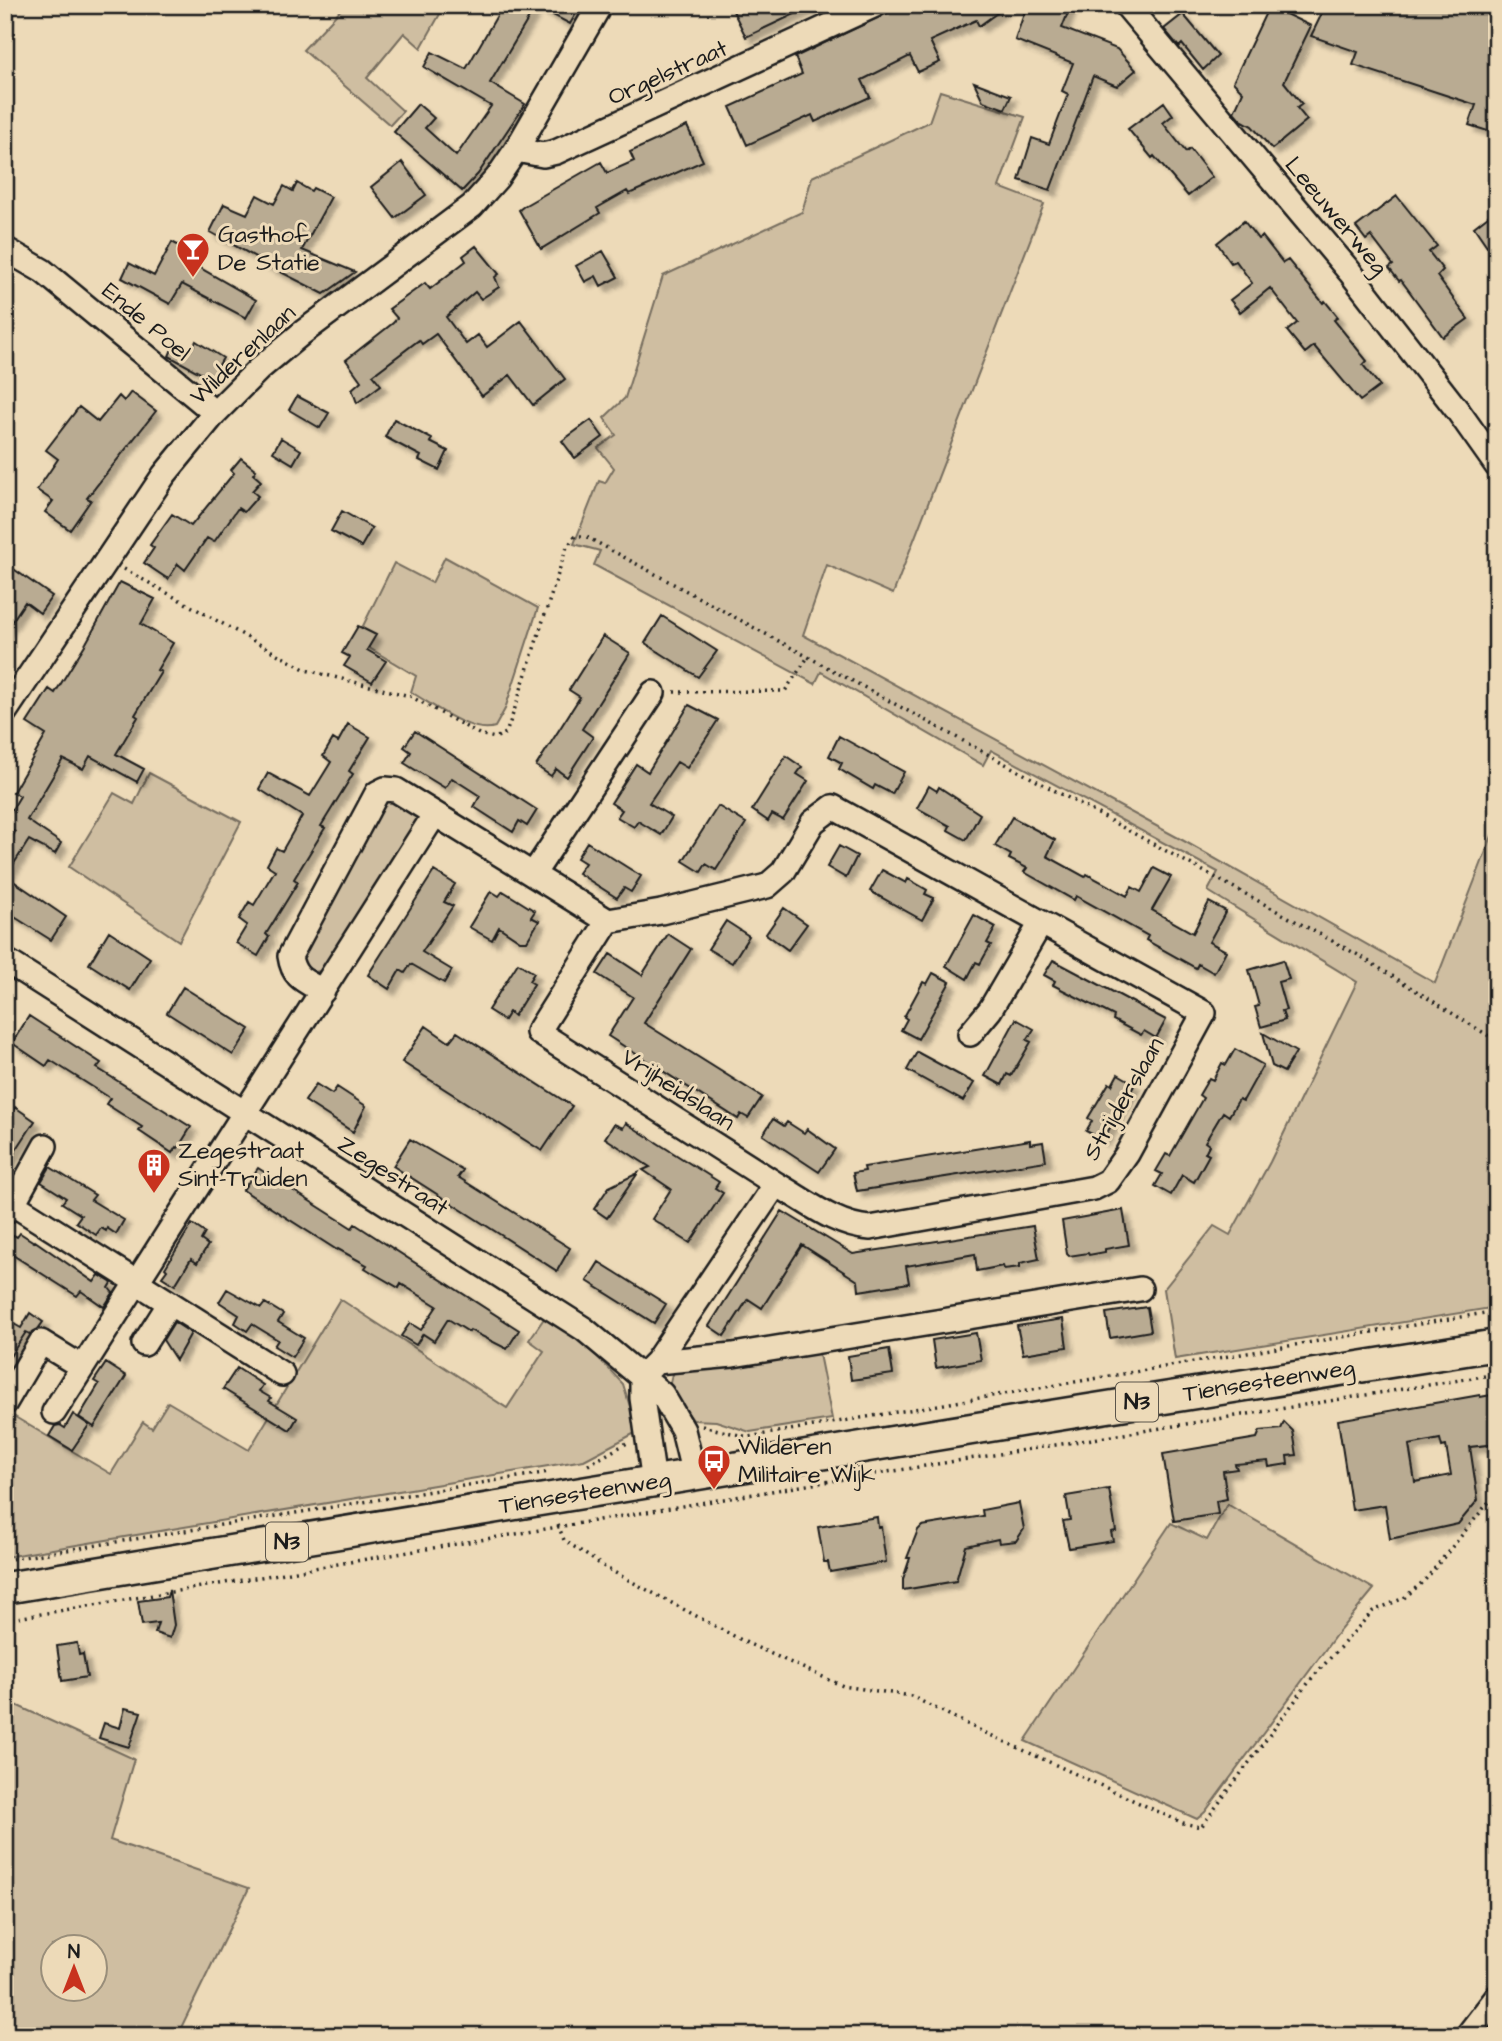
<svg xmlns="http://www.w3.org/2000/svg" width="1502" height="2041" font-family="'Architects Daughter',sans-serif">
	<defs>
		<filter id="shadow"><feDropShadow dx="6" dy="6" stdDeviation="2" flood-color="#0004"/></filter>
	</defs>
	<rect width="100%" height="100%" fill="#eddab8"/>
	<filter id="ink" filterUnits="userSpaceOnUse"><feTurbulence type="fractalNoise" baseFrequency=".0143" numOctaves="2"/><feDisplacementMap in="SourceGraphic" scale="14" xChannelSelector="R" yChannelSelector="G"/><feConvolveMatrix kernelMatrix="1 2 1 2 8 2 1 2 1" color-interpolation-filters="sRGB"/></filter>
	<g filter="url(#ink)">
		<path fill="#cfbea1" stroke="#766d5e" stroke-width="2" fill-rule="evenodd" d="M345,5H445L421,48L404,33L367,78L403,111L390,125L303,50Z
			M940,91L1025,117L999,187L1044,204L893,594L827,565L803,635L1184,841L1435,983L1497,823V1307L1175,1359L1164,1289L1214,1226L1230,1235L1270,1162L1357,982L1208,891L1218,872L991,750L983,765L821,672L815,684L594,565L600,551L574,544L599,481L605,483L614,468L598,448L616,435L604,418L625,398L663,276L802,212L812,177L929,122Z
			M445,557L538,608L505,709L495,727C471,735 432,704 411,692L416,676L356,640L394,563L432,583Z
			M149,773L241,822L179,941L69,867L114,793L134,804Z
			M388,797L418,814V823L323,970C311,975 301,968 302,954L377,806Z
			M340,1299L507,1408L544,1351L529,1340L545,1317L581,1339L623,1384L636,1426L635,1433L584,1460L5,1557V1422L10,1414L111,1474L143,1422L152,1428L168,1402L249,1450Z
			M818,1349L832,1419L750,1432L716,1421L693,1420L669,1387L672,1374L677,1369Z
			M1227,1504L1374,1589L1336,1635L1205,1812L1197,1819L1025,1741L1171,1523L1207,1540Z
			M5,1700L134,1759L110,1840L249,1888L177,2036H5ZM52,1946H94V1988H52Z"/>
		<path fill="#b9ab92" stroke="#1c1c1c" stroke-width="2" fill-rule="evenodd" filter="url(#shadow)" d="M503,5H581L570,24L536,6L490,83L525,104L478,174L462,191L394,132L418,104L434,118L425,128L456,156L491,106L424,67L432,52L466,69Z
			M745,5H814L746,37L733,11Z
			M904,5H1008L979,26L976,20L930,41L940,62L918,72L910,56L862,80L870,97L815,122L812,115L747,145L730,107L802,74L795,57Z
			M1027,5H1071L1062,28L1117,49L1136,70L1117,86L1093,76L1050,190L1019,180L1032,138L1049,144L1068,94L1062,91L1073,63L1015,40Z
			M1326,5H1497V134L1469,125L1476,105L1353,65L1358,52L1311,36Z
			M1269,6L1311,26L1284,82L1302,104L1297,108L1307,120L1272,149L1252,126L1241,120L1234,112L1243,92L1233,82Z
			M1183,14L1218,56L1203,70L1182,44L1179,47L1164,29Z
			M974,82L1011,96L1005,109L983,101Z
			M1164,102L1173,115L1163,123L1186,152L1190,149L1212,177L1188,196L1154,156L1152,158L1128,129Z
			M687,126L703,161L629,194L627,191L597,208L600,213L541,249L519,210L524,206L601,162L607,173L634,161L630,152Z
			M402,162L426,195L395,218L371,187Z
			M297,183L311,191L313,188L331,197L302,250L355,272L324,294L261,262V260L210,232L224,204L247,214L257,195L274,204L284,186L293,191Z
			M1397,196L1437,246L1429,252L1443,270L1437,276L1468,319L1443,337L1401,280L1399,281L1389,268L1393,265L1371,236L1366,240L1356,227Z
			M1497,209V238L1487,246L1474,227Z
			M1244,221L1258,239L1262,236L1283,263L1288,260L1323,303L1325,301L1338,317L1334,320L1367,361L1363,365L1380,386L1360,401L1314,346L1305,353L1287,331L1297,323L1270,288L1240,312L1230,300L1252,283L1236,261L1231,263L1217,243Z
			M172,242L194,254L190,262L256,300L246,318L182,284L170,304L122,278L129,263L154,276Z
			M476,246L499,274L495,277L499,287L481,299L475,292L446,317L466,344L478,335L487,347L521,321L565,379L533,405L510,375L482,396L436,334L422,344L419,340L373,375L381,385L357,403L352,389L361,381L346,360L393,323L397,318L389,309L425,283L430,289L466,261L463,256Z
			M603,251L618,277L601,286L596,276L585,282L576,266Z
			M196,341L223,358L211,379L169,356L175,342L191,350Z
			M131,392L156,411L87,498L91,500L70,530L45,512L53,501L37,490L58,459L46,450L79,407L98,422L119,396L124,401Z
			M297,396L329,413L320,428L289,410Z
			M394,419L432,439L430,442L448,451L439,470L419,460L421,456L385,437Z
			M591,420L603,437L575,458L562,441Z
			M281,438L301,450L293,464L273,452Z
			M241,458L256,470L253,474L261,481L252,491L258,496L244,512L238,508L214,542L207,538L185,570L178,564L168,579L144,563L154,548L150,545L172,514L191,526L234,473L231,470Z
			M342,511L372,528L361,547L331,531Z
			M5,563L52,596L40,613L25,602L5,632Z
			M120,582L155,599L141,624L173,643L157,670L161,672L135,715L138,717L116,754L144,769L137,782L90,756L83,769L63,759L27,820L61,843L55,854L29,840L6,876L66,917L51,940L5,911V849L15,832L5,826V821L20,796L13,792L46,735L27,723L49,689L55,693L86,643Z
			M662,616L717,651L698,677L645,643Z
			M358,626L376,635L367,650L386,661L372,682L344,666L350,657L342,653Z
			M603,636L630,653L582,729L593,737L567,777L556,769L551,776L536,766L580,697L569,690Z
			M689,705L718,720L687,768L677,762L649,803L672,817L661,835L638,821L634,827L617,817L622,810L611,803L636,764L648,772Z
			M348,724L370,737L349,771L353,774L321,826L325,828L294,879L298,882L266,934L269,937L258,956L236,943L247,925L239,919L249,902L254,905L275,870L267,865L276,848L282,851L302,816L259,789L268,773L310,796L331,762L323,756L333,739L338,742Z
			M415,731L537,810L527,826L519,821L513,832L474,807L480,796L452,778L445,788L404,763L411,752L404,747Z
			M839,736L904,772L892,794L875,785L873,789L839,769L842,763L829,756Z
			M786,756L802,767L797,774L808,781L783,820L772,814L768,821L752,810Z
			M929,786L937,791L939,787L980,814L966,840L948,830L950,826L917,808Z
			M718,806L746,823L716,870L706,864L701,872L683,861Z
			M1012,817L1055,840L1047,856L1085,877L1087,874L1127,896L1132,887L1141,892L1154,868L1171,877L1152,910L1193,933L1209,902L1226,911L1209,942L1226,951L1214,973L1198,964L1196,968L1146,940L1148,936L1076,896L1074,900L1024,872L1027,868L1009,859L1011,855L995,846Z
			M587,842L641,876L631,892L624,888L617,898L578,873L585,863L577,858Z
			M839,846L857,856L846,878L827,867Z
			M882,870L906,883L908,879L927,890L925,894L934,898L922,920L870,891Z
			M434,871L455,884L444,902L453,906L422,952L452,970L444,983L411,964L405,973L400,970L389,989L368,975Z
			M491,891L499,896L503,891L535,911L531,917L539,921L527,941H520L499,927L492,940L469,927Z
			M784,908L807,924L788,950L766,934Z
			M974,915L996,927L987,943L991,945L985,955L980,964L976,962L967,979L946,966Z
			M726,921L749,936L732,963L708,949Z
			M109,931L150,958L130,990L89,964Z
			M668,934L691,949L644,1023L762,1097L748,1118L741,1114L738,1119L608,1036L633,997L597,974L610,954L642,975Z
			M1053,960L1166,1020L1156,1038L1144,1031L1141,1035L1113,1020L1114,1016L1053,985L1055,981L1044,975Z
			M1283,960L1289,979L1278,982L1286,1010L1282,1011L1285,1020L1261,1027L1255,1007L1259,1006L1249,970Z
			M518,963L534,973L529,981L534,984L514,1016L509,1012L504,1020L488,1010Z
			M933,973L950,982L918,1039L901,1030L907,1019L904,1017L923,982L927,984Z
			M183,987L250,1029L233,1055L167,1013Z
			M29,1016L101,1063L97,1068L191,1127L178,1148L176,1147L172,1153L139,1131L142,1127L106,1104L110,1098L50,1060L46,1066L12,1043Z
			M1016,1019L1034,1029L1027,1040L1031,1042L1011,1076L1007,1074L1002,1085L985,1076Z
			M426,1026L449,1042L457,1032L572,1106L542,1151L402,1062Z
			M1263,1033L1296,1052L1284,1072L1272,1066Z
			M1235,1049L1263,1065L1243,1101L1239,1099L1229,1116L1223,1112L1205,1142L1209,1145L1205,1153L1209,1155L1194,1182L1182,1175L1171,1195L1155,1186L1162,1174L1156,1171L1166,1154L1170,1156L1203,1098L1199,1095L1209,1078L1213,1080L1222,1063L1226,1065Z
			M917,1052L974,1083L963,1101L907,1070Z
			M1118,1074L1135,1084L1103,1140L1086,1131L1092,1121L1088,1118L1109,1083L1112,1085Z
			M316,1084L332,1094L337,1087L366,1106L353,1132L305,1101Z
			M15,1107L35,1121L5,1167V1122Z
			M773,1119L784,1126L787,1122L804,1133L807,1129L835,1149L819,1172L763,1135Z
			M626,1123L719,1182L715,1188L723,1193L690,1243L652,1219L671,1189L643,1170L650,1167L605,1138L614,1124L623,1128Z
			M410,1139L463,1170L458,1177L570,1248L557,1271L393,1166Z
			M1030,1140V1144L1043,1142L1046,1161L857,1191L853,1173L865,1171L864,1167Z
			M50,1167L95,1195L91,1200L124,1220L116,1234L107,1228L106,1231L101,1228L96,1235L76,1222L81,1215L62,1203L66,1198L41,1182Z
			M258,1168L352,1228L355,1224L519,1330L507,1349L470,1330L469,1332L448,1319L434,1341L423,1334L416,1345L401,1336L410,1323L421,1330L437,1306L401,1284L399,1288L373,1273L365,1268L367,1265L338,1249L337,1250L243,1190Z
			M638,1173L607,1218L594,1209L609,1187Z
			M1123,1210L1129,1245L1105,1249V1252L1089,1255L1088,1253L1069,1256L1067,1254L1062,1221Z
			M782,1211L853,1254L1033,1226L1039,1259L1020,1263V1267L1004,1269L1003,1266L977,1271L975,1254L906,1266L909,1283L859,1291L858,1281L802,1245L762,1308L748,1299L724,1336L709,1326Z
			M192,1224L205,1233L201,1240L208,1245L197,1263L191,1259L175,1285L162,1277L167,1270L165,1268Z
			M5,1231L17,1237L20,1233L34,1242L35,1241L94,1282L99,1275L112,1283L109,1288L113,1293L104,1307L81,1291L77,1296L5,1250Z
			M599,1262L666,1304L654,1323L587,1281Z
			M227,1289L261,1308L265,1303L283,1314L278,1322L304,1338L292,1357L274,1346L278,1340L252,1324L247,1331L235,1323L239,1315L219,1302Z
			M1147,1307L1151,1331L1110,1338L1106,1313Z
			M30,1313L43,1322L38,1329L30,1334L26,1332L5,1364V1319L21,1328Z
			M1063,1319L1067,1347L1023,1354L1017,1326Z
			M174,1322L191,1333L176,1360L163,1340Z
			M976,1333L981,1360L936,1368L932,1340Z
			M889,1349L893,1374L851,1380L848,1356Z
			M106,1363L126,1376L94,1427L79,1417L99,1384L94,1381Z
			M237,1368L263,1385L259,1391L271,1398L269,1401L297,1418L290,1430L223,1389Z
			M1497,1394V1444L1470,1447L1478,1500L1458,1524L1390,1539L1385,1505L1352,1510L1338,1420L1480,1395V1397ZM1440,1439L1442,1447L1446,1446L1451,1475L1415,1482L1409,1445Z
			M73,1414L89,1425L72,1450L49,1436L55,1426L60,1425L65,1428Z
			M1284,1422L1293,1431L1297,1455L1287,1456L1288,1464L1269,1467L1268,1461L1235,1464L1237,1469L1223,1471L1227,1499L1216,1501L1218,1514L1174,1521L1163,1454L1257,1438L1260,1431L1281,1429Z
			M1109,1489L1116,1531L1111,1532L1113,1541L1069,1548L1063,1521L1070,1520L1066,1496Z
			M1019,1503L1024,1529L1016,1541L999,1543L998,1539L966,1546L956,1581L903,1590V1579L910,1558H907L918,1530L922,1526L983,1516L982,1510Z
			M877,1517L878,1527H881L886,1562L830,1572L828,1562H824L818,1527Z
			M169,1590L174,1625L170,1638L155,1633L158,1623L142,1625L138,1601L167,1597Z
			M77,1643L79,1655L83,1654L87,1677L62,1681L57,1646Z
			M125,1708L141,1712L129,1747L99,1738L104,1723L120,1728Z"/>
		<g fill="none" stroke-linecap="round" stroke-linejoin="round">
			<defs>
				<path id="minor" d="M1126,5L1350,272L1458,411L1497,466
					M516,150L543,155L556,152L875,5
					M5,249L43,271L215,413
					M5,712L164,475L215,413L259,369L302,333L472,206L497,178L516,150L600,5
					M534,873L653,693
					M608,921L661,912L767,886L783,872L813,822L833,807L1204,1013L1127,1154L1108,1181L1094,1188L870,1228C836,1226 806,1201 776,1184
					M608,921L538,1032L776,1184L656,1362L642,1376
					M5,960L584,1329L662,1394L683,1430L694,1475
					M323,991C305,981 293,978 290,956L377,793L385,789L396,790L435,814
					M970,1034L990,1010L1041,923
					M13,1204L282,1374
					M5,1212L13,1204L45,1146
					M144,1344L170,1303
					M656,1362L733,1355L1140,1289
					M642,1376V1398L654,1482
					M5,1403L41,1342L82,1367
					M54,1412L435,814L608,921
					M1467,2036L1497,1997"/>
				<path id="major" d="M5,1588L1026,1420L1497,1345"/>
			</defs>
			<use href="#minor" stroke="#1c1c1c" stroke-width="28"/>
			<use href="#major" stroke="#1c1c1c" stroke-width="35"/>
			<path stroke="#1c1c1c" stroke-width="3.5" stroke-dasharray="2 5" stroke-linecap="butt" d="M124,569L306,670L410,696L479,734L495,738L506,733L514,711L566,549L575,536H585L1360,956L1497,1041
				M674,692L785,691L808,657
				M702,1426L748,1437L1497,1311
				M588,1465L627,1443
				M558,1525L564,1540L606,1568L747,1643L843,1686L911,1696L977,1729L1183,1823L1201,1827L1312,1678L1373,1611L1404,1598L1425,1580L1497,1492
				M5,1560L549,1472
				M5,1620L813,1484L1497,1374"/>
			<use href="#minor" stroke="#eddab8" stroke-width="23"/>
			<use href="#major" stroke="#eddab8" stroke-width="30"/>
		</g>
	</g>
	<defs>
		<symbol id="bar-pin" viewBox="-11 -11 22 30"><path d="M0 17L-7.5 6A9.5 9.5 0 1 1 7.5 6Z" fill="#c8321e" stroke="#eddab8"/><path d="M-6-5H6L.8 .8V4.5H3.5V6h-7V4.5H-.8V.8Z" fill="#fff"/></symbol>
		<symbol id="building-pin" viewBox="-11 -11 22 30"><path d="M0 17L-7.5 6A9.5 9.5 0 1 1 7.5 6Z" fill="#c8321e" stroke="#eddab8"/><path d="M-4-6H4V6H1V3H-1V6H-4ZM-2.5-4.3h1.7v1.8h-1.7ZM.8-4.3h1.7v1.8H.8ZM-2.5-1h1.7V.8h-1.7ZM.8-1h1.7V.8H.8Z" fill="#fff"/></symbol>
		<symbol id="bus-pin" viewBox="-11 -11 22 30"><path d="M0 17L-7.5 6A9.5 9.5 0 1 1 7.5 6Z" fill="#c8321e" stroke="#eddab8"/><path d="M-5-6H5V4H4V6H2V4H-2V6H-4V4H-5ZM-3.5-4V0h7V-4ZM-3.5 1.2v1.5H-2V1.2ZM2 1.2v1.5H3.5V1.2Z" fill="#fff"/></symbol>
	</defs>
	<g fill-rule="evenodd">
		<use href="#bar-pin" x="174" y="230" width="38" height="52"/>
		<use href="#building-pin" x="135" y="1146" width="38" height="52"/>
		<use href="#bus-pin" x="695" y="1442" width="38" height="52"/>
	</g>
	<g text-anchor="middle" dominant-baseline="central" stroke-width="6" stroke-linejoin="round" paint-order="stroke">
		<g fill="#eddab8" stroke="#5b554b" stroke-width="2">
			<rect x="1116" y="1382.5" width="42" height="39" rx="5"/>
			<rect x="266" y="1522.5" width="42" height="39" rx="5"/>
		</g>
		<g font-size="23" font-weight="bold" fill="#1c1c1c">
			<text x="1137" y="1402">N3</text>
			<text x="287" y="1542">N3</text>
		</g>
		<g font-size="24" fill="#1c1c1c" stroke="#eddab8">
			<text transform="translate(668 73) rotate(-24)">Orgelstraat</text>
			<text transform="translate(1336 216) rotate(50)">Leeuwerweg</text>
			<text transform="translate(146 322) rotate(40)">Ende Poel</text>
			<text transform="translate(243 355) rotate(-43)">Wilderenlaan</text>
			<text transform="translate(678 1090) rotate(33)">Vrijheidslaan</text>
			<text transform="translate(1124 1099) rotate(-60)">Strijderslaan</text>
			<text transform="translate(393 1176) rotate(33)">Zegestraat</text>
			<text transform="translate(1269 1381) rotate(-9)">Tiensesteenweg</text>
			<text transform="translate(585 1493) rotate(-9)">Tiensesteenweg</text>
		</g>
		<g font-size="24" fill="#1c1c1c" stroke="#eddab8" text-anchor="start">
			<text x="218" y="235">Gasthof<tspan x="218" dy="28">De Statie</tspan></text>
			<text x="178" y="1151">Zegestraat<tspan x="178" dy="28">Sint-Truiden</tspan></text>
			<text x="738" y="1447">Wilderen<tspan x="738" dy="28">Militaire Wijk</tspan></text>
		</g>
	</g>
	<rect width="1502" height="2041" fill="none" stroke="#eddab8" stroke-width="28"/>
	<rect x="14" y="14" width="1474" height="2013" fill="none" stroke="#1c1c1c" stroke-width="2.5" filter="url(#ink)"/>
	<g transform="translate(74 1968)"><circle r="33" fill="#eddab8" stroke="#998e7a" stroke-width="2"/>
	<path d="M0-5L12 26L0 18L-12 26Z" fill="#c8321e"/>
	<text y="-10" font-size="19" font-weight="bold" text-anchor="middle" fill="#1c1c1c">N</text>
	</g>
</svg>
